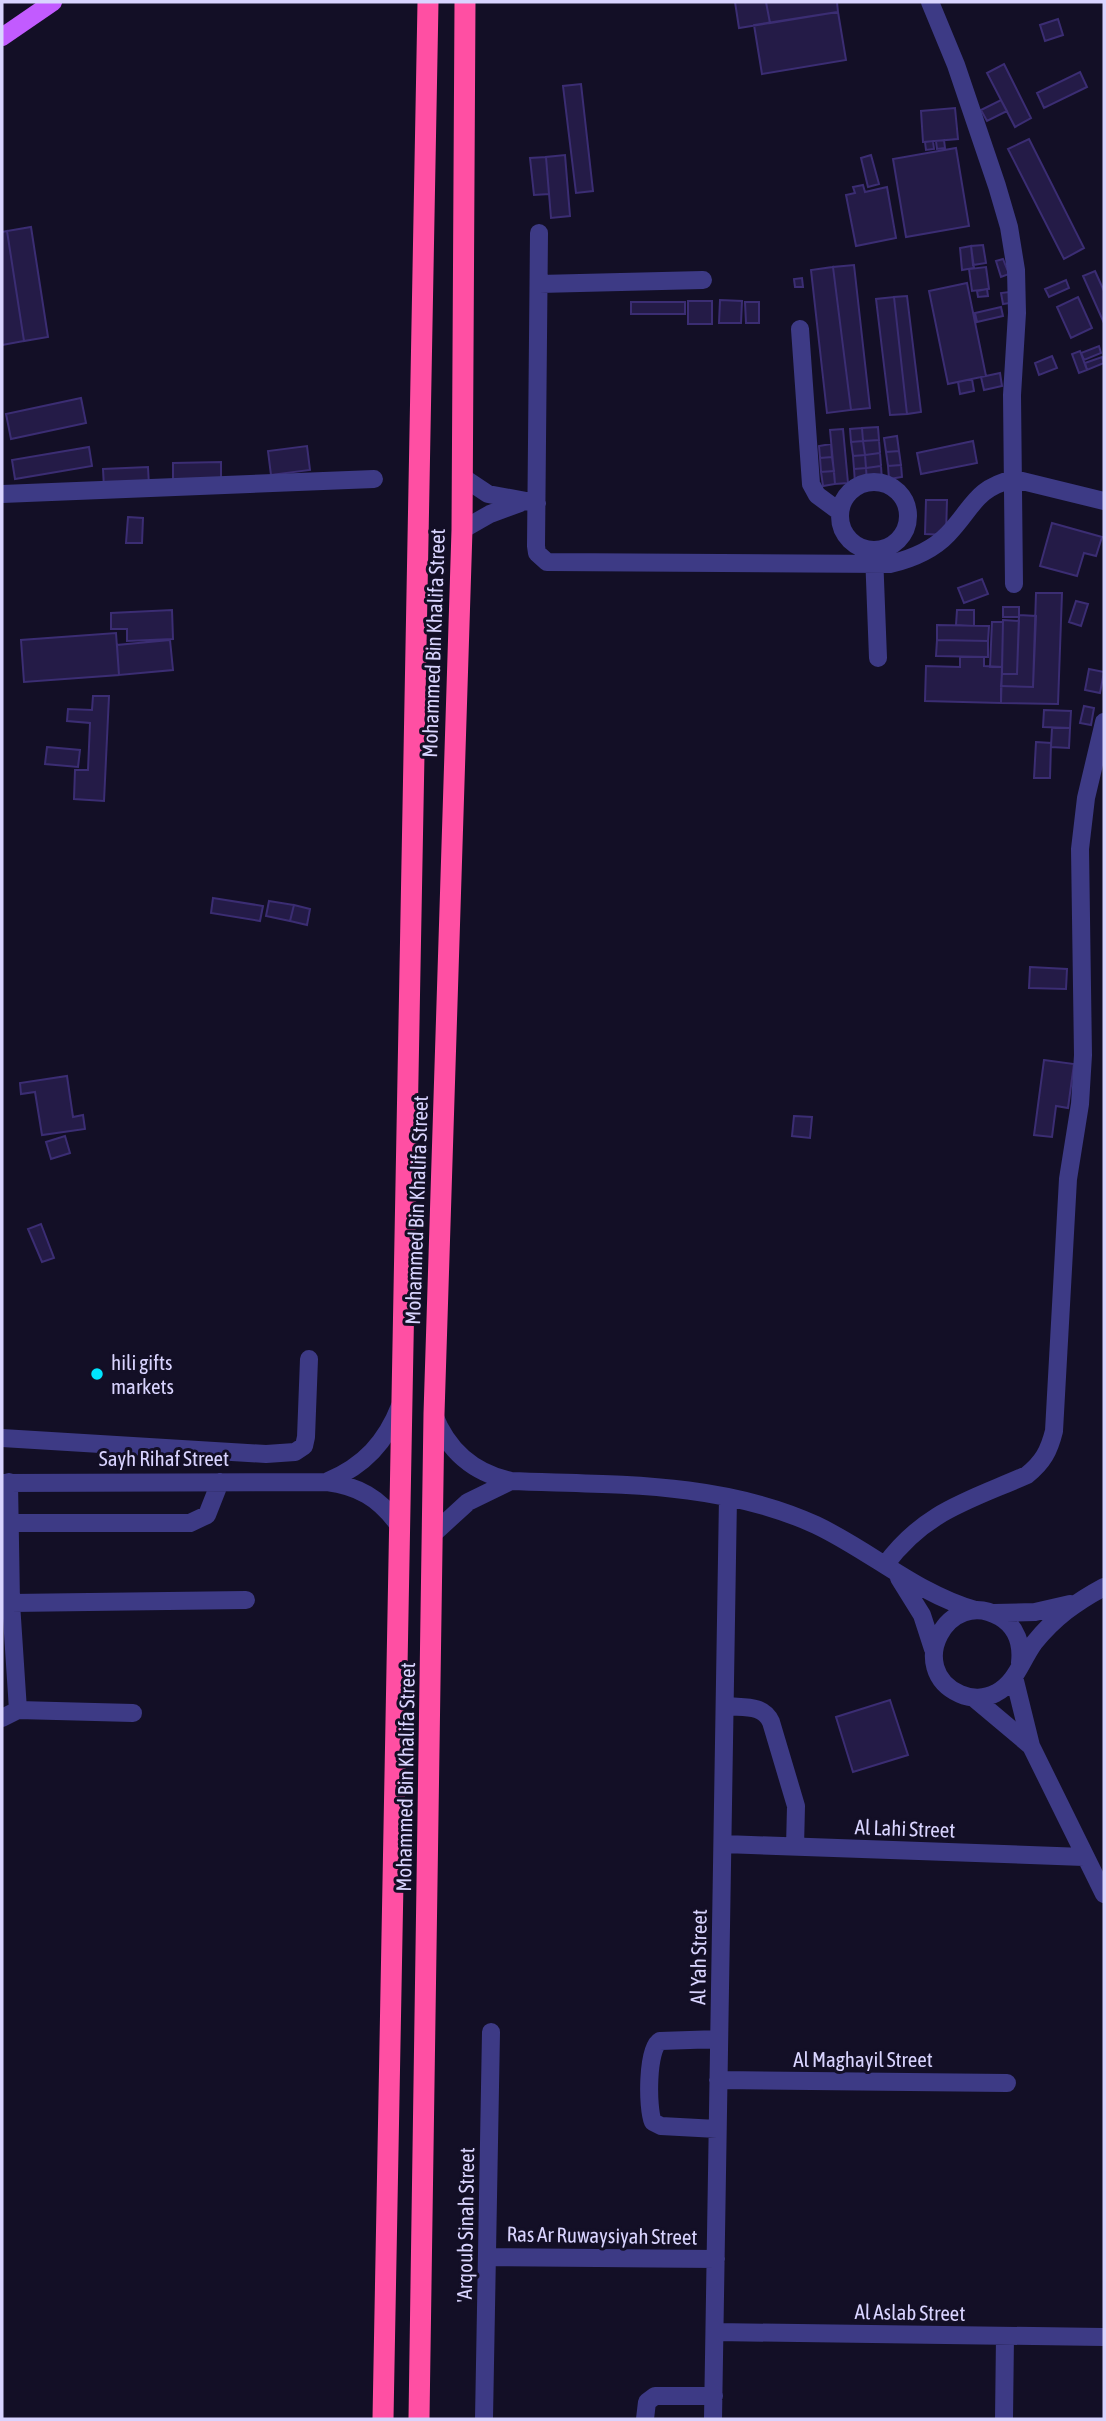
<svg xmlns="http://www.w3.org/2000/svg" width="1106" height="2421" font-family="'Asap Condensed',sans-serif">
	<rect width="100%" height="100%" fill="#130f26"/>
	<path fill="#241b47" stroke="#3b2d73" stroke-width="2" d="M735,2H766L770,23L739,28Z
		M766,2H837L838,12L770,23Z
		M838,12L846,60L762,74L754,25Z
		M1058,19L1063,35L1045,41L1040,25Z
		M1004,64L1031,118L1015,127L987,73Z
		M1080,72L1087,87L1044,108L1037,93Z
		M581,84L593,191L576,193L563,86Z
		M1001,100L1007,111L987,121L981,110Z
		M955,108L958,139L923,142L921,111Z
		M1029,139L1084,248L1064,259L1008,149Z
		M944,140L945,148L937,149L936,141Z
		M933,141L934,149L926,150L925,142Z
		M956,148L969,226L906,237L893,159Z
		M565,155L570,216L551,218L546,157Z
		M871,155L879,184L868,187L861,158Z
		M546,157L549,194L534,195L530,158Z
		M863,185L865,192L887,187L896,238L856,246L846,195L855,193L853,187Z
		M31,227L48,337L24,341L7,231Z
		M7,231L24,341L2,345V232Z
		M983,245L986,263L973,265L971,246Z
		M971,246L974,268L962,270L960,248Z
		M1003,259L1009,274L1001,277L996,261Z
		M854,265L870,408L851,410L833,267Z
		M833,267L851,410L827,413L811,270Z
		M986,267L989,289L972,291L969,269Z
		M1095,271L1104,291V323L1083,276Z
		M802,278L803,287H795L794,279Z
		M1066,280L1069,288L1049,297L1045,289Z
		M967,283L986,376L948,384L929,291Z
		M987,289L988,296L978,297L977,291Z
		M1009,292L1010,303L1003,304L1001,293Z
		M907,296L921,412L907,414L894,297Z
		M894,297L907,414L890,415L876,299Z
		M1078,297L1092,328L1071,338L1057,307Z
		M720,300L742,301L741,323H719Z
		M688,301H712V324H688Z
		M631,302H685V314H631Z
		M745,302H759V323H746Z
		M1001,307L1003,316L977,322L975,313Z
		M1099,346L1101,353L1084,360L1081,353Z
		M1080,351L1087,370L1079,373L1072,354Z
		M1052,356L1057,368L1039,375L1035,363Z
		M1102,357L1104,363L1087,370L1085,363Z
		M1000,373L1002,386L984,390L981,377Z
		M972,379L974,391L960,394L958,382Z
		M81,398L86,423L11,439L6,414Z
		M878,427L879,440L863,441L862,428Z
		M862,428L863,441L851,442L850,429Z
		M843,429L848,483L835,484L830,430Z
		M897,436L899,451L886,452L884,438Z
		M879,440L880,453L865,455L863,441Z
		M863,441L865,455L853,456L851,442Z
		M973,441L977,463L921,474L917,453Z
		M831,444L832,457L820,458L819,446Z
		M307,446L310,470L271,475L268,451Z
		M89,447L92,466L15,479L12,460Z
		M899,451L901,465L888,466L886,452Z
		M880,453L881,466L866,468L865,455Z
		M865,455L866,468L854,469L853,456Z
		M832,457L834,471L821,472L820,458Z
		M221,462V481L173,482V463Z
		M901,465L902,477L889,479L888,466Z
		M881,466L882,481L867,482L866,468Z
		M148,467L149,486L104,488L103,469Z
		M866,468L867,482L855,483L854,469Z
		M834,471L835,484L823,486L821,472Z
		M926,500H947L946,535L925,534Z
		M128,517L143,518L142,543H126Z
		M1052,523L1102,537L1096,556L1084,553L1077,576L1040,566Z
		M982,579L988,594L964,603L958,588Z
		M1036,593H1062L1058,704L1001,703V686L1033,687Z
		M1076,601L1088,604L1081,626L1069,622Z
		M1003,607H1019V617H1003Z
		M172,610L173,639L127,641V629H111V613Z
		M957,610H974V626L956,625Z
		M1019,615L1036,616L1033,687L1001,686L1002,674H1017Z
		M1003,620L1019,621L1017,674H1002Z
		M992,622H1003L1002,667H990Z
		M937,625L989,626L988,641L937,640Z
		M116,633L119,675L24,682L21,640Z
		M170,640L173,670L119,675L117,645Z
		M937,640L988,641V657L936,656Z
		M960,657H984V666L1002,667L1001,703L925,701L926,666L960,667Z
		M1089,669L1104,672L1100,693L1085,690Z
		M93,696H109L104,801L74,799L75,770H88L90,723L67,721L68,709L92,710Z
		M1084,706L1094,708L1091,725L1080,723Z
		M1044,710L1071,711L1070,728L1043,727Z
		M1052,728H1070L1069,748L1051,747Z
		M1036,742L1051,743L1050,778H1034Z
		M47,747L80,750L78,767L45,764Z
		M213,898L263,906L260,921L211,913Z
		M269,901L294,905L290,921L266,916Z
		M294,905L310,909L307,925L290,921Z
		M1030,967L1067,969L1066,989L1029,988Z
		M1044,1060L1074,1064L1068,1108L1056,1106L1052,1137L1034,1135Z
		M67,1076L73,1117L83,1115L85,1129L42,1135L35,1092L21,1094L20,1083Z
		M794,1116L812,1117L810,1138L792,1136Z
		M65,1136L70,1153L51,1159L46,1142Z
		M41,1224L54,1258L42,1262L28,1229Z
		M890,1700L908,1755L853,1772L836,1717Z"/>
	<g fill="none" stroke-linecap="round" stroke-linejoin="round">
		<path stroke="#3d3a85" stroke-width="18" d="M930,2L956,65L997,186L1009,227L1016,270L1017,313L1012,395L1014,584
			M539,233L536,546L537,553L547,562L890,564C911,559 933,550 948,534C973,508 975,488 1014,479L1104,501
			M539,284L703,280
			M800,329L811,484L817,495L840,512
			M461,476L488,494L537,503
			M840 516a34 34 0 1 1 68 0a34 34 0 1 1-68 0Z
			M2,494L374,479
			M462,530L490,514L520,503
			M874,554L878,658
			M434,1415C448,1451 474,1473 511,1481C614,1485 720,1481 816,1525C871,1551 916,1593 975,1610
			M2,1438L266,1454L295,1452L304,1446L306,1437L309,1359
			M328,1481C364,1466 386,1442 400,1406
			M9,1482L11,1603L18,1710L133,1713
			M2,1483L327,1482C358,1486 379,1498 397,1523
			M2,1523H190L207,1515L220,1482
			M433,1534L468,1502L511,1481
			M885,1565C925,1511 968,1501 1027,1475C1043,1462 1049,1451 1054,1431L1068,1179L1080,1104L1083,1055L1080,849L1086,798L1104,722
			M899,1578L922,1615L933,1649
			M11,1603L246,1600
			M994,1613L1035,1612L1070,1604
			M1020,1663C1022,1645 1017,1627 1000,1617C948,1586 904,1669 960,1694C971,1699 985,1699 996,1693C1016,1683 1021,1661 1034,1643C1054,1618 1076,1602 1104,1587
			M1014,1677L1031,1746L1104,1894
			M974,1698L1031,1746
			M726,1706C743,1708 763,1704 771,1722L796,1806L795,1847
			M2,1718L18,1710
			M724,1844L1084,1857
			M718,2080L1007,2083
			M717,2129L661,2126L653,2122C647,2108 647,2048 660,2041L719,2039
			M488,2257L716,2259
			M715,2332L1104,2337
			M484,2419L491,2032
			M645,2419L647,2402L655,2396H714
			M713,2419L728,1497
			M1004,2419L1005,2336"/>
		<path stroke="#c25bff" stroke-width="18" d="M2,37L53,2"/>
		<path stroke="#ff4fa3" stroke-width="21" d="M383,2419L428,2
			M419,2419L434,1414L462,530L465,2"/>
	</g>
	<circle fill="#00e5ff" stroke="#130f26" stroke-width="2.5" cx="97" cy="1374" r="7"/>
	<g text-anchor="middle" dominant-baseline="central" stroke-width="6" stroke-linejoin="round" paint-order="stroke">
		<g font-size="21" fill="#d9d4ff" stroke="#130f26">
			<text transform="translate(433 643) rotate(-88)">Mohammed Bin Khalifa Street</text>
			<text transform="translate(416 1210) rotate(-88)">Mohammed Bin Khalifa Street</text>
			<text x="164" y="1458">Sayh Rihaf Street</text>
			<text transform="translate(405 1777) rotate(-89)">Mohammed Bin Khalifa Street</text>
			<text transform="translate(905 1828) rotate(2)">Al Lahi Street</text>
			<text transform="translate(698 1957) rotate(-89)">Al Yah Street</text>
			<text x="863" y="2059">Al Maghayil Street</text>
			<text transform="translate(465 2225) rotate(-89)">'Arqoub Sinah Street</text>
			<text transform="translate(602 2235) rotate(1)">Ras Ar Ruwaysiyah Street</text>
			<text transform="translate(910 2312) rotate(1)">Al Aslab Street</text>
		</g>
		<g font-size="21" fill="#d9d4ff" stroke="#130f26" text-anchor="start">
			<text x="111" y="1362">hili gifts<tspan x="111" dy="24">markets</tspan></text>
		</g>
	</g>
	<rect width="1106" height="2421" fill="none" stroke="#d9d4ff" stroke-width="7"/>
</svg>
